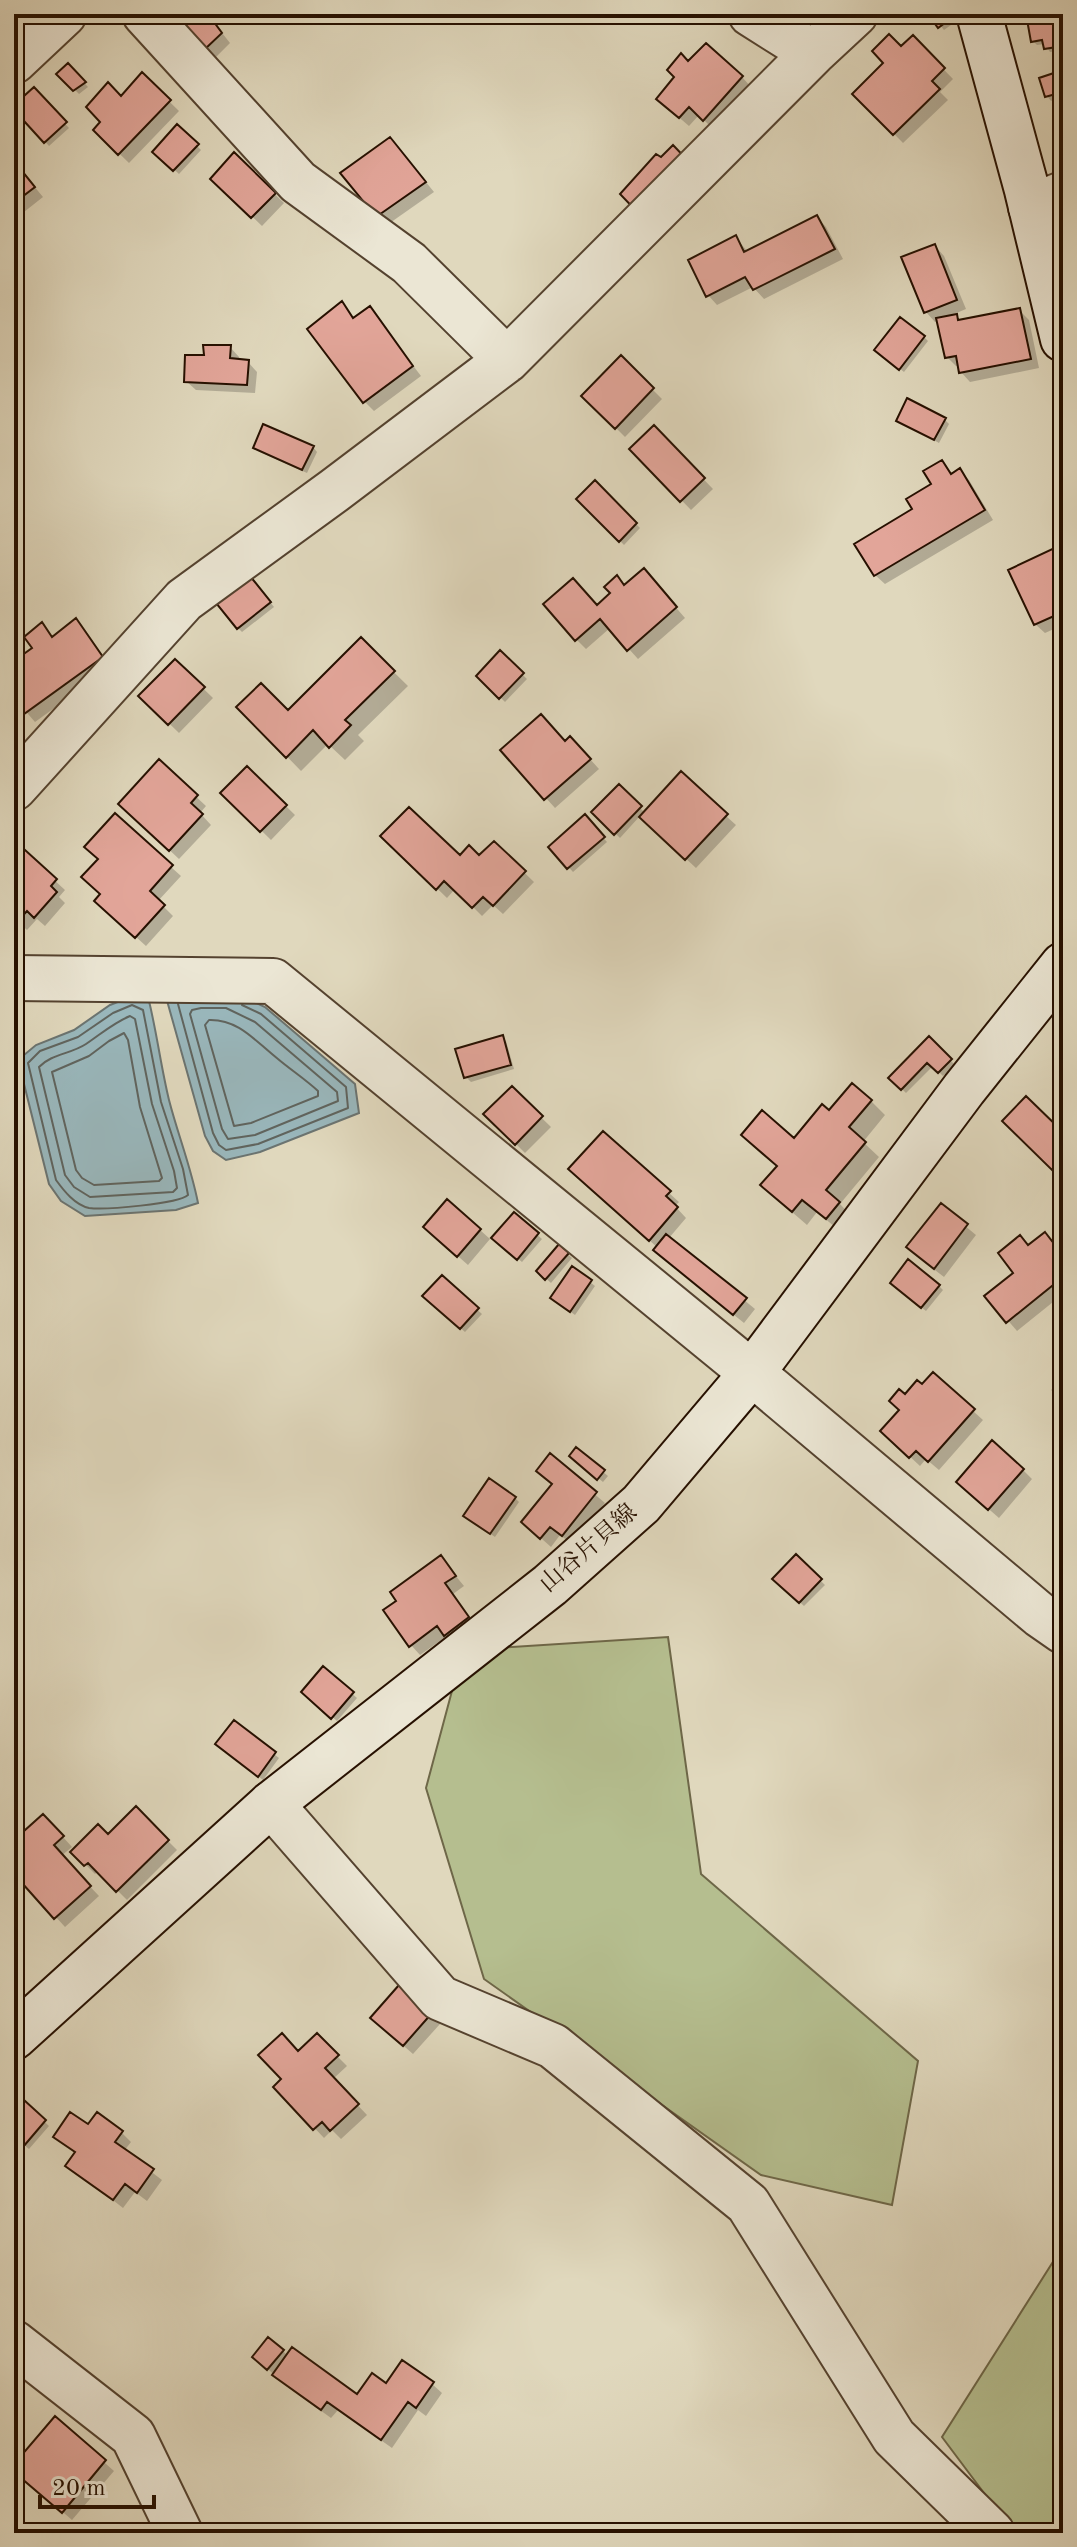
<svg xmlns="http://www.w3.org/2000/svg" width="1077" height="2547" font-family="'Old Standard TT','Noto Serif JP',serif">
	<rect width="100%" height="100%" fill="#e0d8bd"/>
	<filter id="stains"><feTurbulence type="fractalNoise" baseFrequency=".0025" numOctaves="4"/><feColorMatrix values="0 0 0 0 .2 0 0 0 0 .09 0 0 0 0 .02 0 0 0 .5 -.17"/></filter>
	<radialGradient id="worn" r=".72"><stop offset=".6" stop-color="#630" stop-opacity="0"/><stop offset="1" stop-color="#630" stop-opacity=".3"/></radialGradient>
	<path fill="#b5be8f" stroke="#6e6748" stroke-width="2" d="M668,1637L701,1874L918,2061L892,2205L761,2175L484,1979L426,1788L460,1661L496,1648Z
		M1063,2246V2533H1014L942,2437Z"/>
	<path fill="#99b7bc" stroke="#6b7471" stroke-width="2" d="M229,990L265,1007L355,1084L359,1113L260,1152L226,1160L213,1151L205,1136L166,997Z
		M133,996L149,1001C157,1034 161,1067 169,1100C178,1135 191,1167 198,1203L176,1210L85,1216L61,1201L49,1184L18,1060L36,1045L74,1030L110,1005Z"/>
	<path fill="#0003" d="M176,14H207L230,43L215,58Z
		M356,14H373L361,19Z
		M931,14H959L962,17L944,30Z
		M1028,14H1060L1063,50L1050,52L1045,44L1037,45L1033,41Z
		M913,38L953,79L940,92L948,100L903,143L855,94Z
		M688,64L742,77L751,87L713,129L699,115L689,126L668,108Z
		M68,65L88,87L79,94L59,74Z
		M1063,72V97L1051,101L1047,96Z
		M142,75L179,111L129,163L95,130Z
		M34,90L69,128L49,146L14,107Z
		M178,127L201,150L179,174L155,152Z
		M400,150L434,192L387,225L377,216Z
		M234,155L284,203L262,226L213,179Z
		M14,162L43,197L24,212L14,202Z
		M817,217L826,227L843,259L764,299L753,287L717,305L708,295L736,238L748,252Z
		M935,246L944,256L966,309L954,314L962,322L1019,310L1029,320L1039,368L970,382L961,372L960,366H956L947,357L939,320L935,322L926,312Z
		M341,304L355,319L369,308L421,376L374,411L365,402Z
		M924,337L928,341L904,372L881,354Z
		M230,347L239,357V361L248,362L257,372L255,393L196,390L186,381L206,357Z
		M621,358L662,399L625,437L584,396Z
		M898,420H945L949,424L939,443Z
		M654,428L713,489L691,510L632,449Z
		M313,447L317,452L307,473L260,452L256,448Z
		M942,462L953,475L959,471L969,480L993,520L885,584L875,575L915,510L934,484Z
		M595,483L640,528L624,545L579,499Z
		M1063,546V625L1045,633L1035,624Z
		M653,581L685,618L638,659L610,628L586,649L576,639L598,607L625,587Z
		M254,582L274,607L242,632L238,628Z
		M76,621L85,630L111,667L35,722L14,698V663L35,648L42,625L54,638Z
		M361,640L408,686L358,735L364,741L345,760L328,744L301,771L239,707L288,713Z
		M500,653L527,679L505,702L479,676Z
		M175,661L213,698L179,733L141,696Z
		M565,743L580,748L599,769L555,808L546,798Z
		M159,762L206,806L200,813L211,825L179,859L130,813Z
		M247,768L295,815L271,840L223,793Z
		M619,787L645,813L726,816L736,825L696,868L640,816L620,838L594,812Z
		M585,817L607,842L573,872L550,847Z
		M383,836L460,858H479L494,843L534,882L503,914L493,905L482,916L455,889L447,898Z
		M14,843L65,890L59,897L65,903L45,926L37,919L27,930L14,918Z
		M100,859L171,867L181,876L158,901L173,916L146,946L106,910Z
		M502,1037L506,1041L514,1069L471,1082L466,1077L458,1050Z
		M929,1039L955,1065L943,1076L933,1066L906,1093L891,1078Z
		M512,1089L551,1127L525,1153L486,1114Z
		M871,1101L885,1115L863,1142L879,1157L840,1204L853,1218L841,1232L817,1212L807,1225L777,1199L778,1167L794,1141L829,1113Z
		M1005,1121L1063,1135V1178Z
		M580,1179L669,1193L679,1202L675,1206L686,1218L669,1238L755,1309L744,1323L665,1259L658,1248Z
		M941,1206L976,1235L944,1277L918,1257Z
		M514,1215L542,1239L522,1262L498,1242Z
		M480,1230L490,1239L468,1265L435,1236Z
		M1063,1235V1294L1017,1331L987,1296L1016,1273L1029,1247L1054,1243Z
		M559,1247L572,1258L551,1283L538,1271Z
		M573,1269L595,1286L575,1315L557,1302Z
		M442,1278L482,1314L465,1332L425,1296Z
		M939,1286L943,1290L926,1311L896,1287Z
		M933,1375L983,1420L939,1470L926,1459L920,1466L892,1440L905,1397L922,1387Z
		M576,1450L608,1476L603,1482L576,1460Z
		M550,1456L605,1503L572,1544L560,1535L551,1547L533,1531L554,1485Z
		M1023,1470L1032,1479L999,1518L968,1491Z
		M515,1498L519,1502L495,1537L470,1520Z
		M796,1557L825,1585L804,1606L775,1579Z
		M441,1558L464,1586L453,1594L477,1628L455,1644L447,1636L420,1655L411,1645Z
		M323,1668L357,1698L337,1721L303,1692Z
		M234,1723L279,1758L263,1780L222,1748Z
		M136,1809L177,1850L127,1900L98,1871L95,1874L73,1852L108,1837Z
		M53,1826L72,1847L61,1856L99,1896L65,1927L14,1871V1843Z
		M431,2014L440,2024L413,2054L382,2027Z
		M317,2036L347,2066L333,2079L367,2115L341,2139L332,2130L324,2138L276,2087L298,2053Z
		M24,2103L49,2126L29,2149L14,2137V2114Z
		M88,2127L121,2132L131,2142L124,2151L162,2180L147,2201L135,2192L123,2208L68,2165L76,2154L56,2136Z
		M283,2351L288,2356L357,2397L386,2386L432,2384L442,2393L426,2416L418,2410L392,2448L338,2410L331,2418L284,2384L254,2356Z
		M55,2419L114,2471L72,2520L14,2470Z"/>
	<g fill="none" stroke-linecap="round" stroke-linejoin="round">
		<path stroke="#60645e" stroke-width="2" d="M178,1004L213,1133L219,1145L226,1150L258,1144L348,1108L346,1087L261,1014L242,1005
			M132,1005L143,1010L161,1102L183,1169L188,1195C178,1204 105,1210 89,1208C75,1205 64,1191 56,1180L28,1063L40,1051L78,1037L113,1013Z
			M201,1008H226L255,1022L337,1092L338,1101L255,1135L228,1139L222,1129L190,1014L192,1010Z
			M130,1016L135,1019L152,1104L174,1171L177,1188L173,1192L90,1197L74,1187L65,1175L39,1067C51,1054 71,1054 86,1044C101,1034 113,1023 130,1016Z
			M209,1020C239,1019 256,1042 278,1059C291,1070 305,1079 318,1091V1096L251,1123L234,1126L205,1025Z
			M124,1033L128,1040L140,1107L162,1178L159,1181L94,1185L82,1178L76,1170L52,1072L89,1056L109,1041Z"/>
	</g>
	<path fill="#e2a599" stroke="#261000" stroke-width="2" d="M174,14H208L222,33L204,50Z
		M928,14H957L938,28Z
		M1026,14H1058L1063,46L1044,49L1042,40L1031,42Z
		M889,34L901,46L913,35L945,68L932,81L940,89L893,135L852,94L883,63L872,51Z
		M706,43L743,76L703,121L689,107L679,118L656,99L674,77L667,70L681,53L688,61Z
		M68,63L86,82L73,91L56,74Z
		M1063,70V92L1045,97L1039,78Z
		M142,72L171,100L118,155L93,130L100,122L86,107L108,82L121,96Z
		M34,87L67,122L44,143L14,110V105Z
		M177,124L199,144L173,171L152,152Z
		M390,137L426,182L376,217L340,173Z
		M673,145L693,166L643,218L620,194L656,154L661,157Z
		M234,152L276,193L251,218L210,179Z
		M14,161L35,187L14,203Z
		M817,215L835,249L753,290L745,277L706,297L688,260L736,235L744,252Z
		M935,244L957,300L924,313L901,257Z
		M342,301L353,318L370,306L413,366L363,403L307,329Z
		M1020,308L1031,359L959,373L956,356L945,358L936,318L957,314L958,320Z
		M900,317L925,336L899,370L874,350Z
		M203,345H231L230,358L249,360L247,385L184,382L185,355H204Z
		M621,355L654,388L615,429L581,396Z
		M907,398L946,418L934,440L896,421Z
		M263,424L314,446L302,470L253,448Z
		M654,425L705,478L680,502L629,449Z
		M942,460L951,474L960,468L985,510L874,576L854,544L912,509L906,499L931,484L923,471Z
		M595,480L637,523L619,542L576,499Z
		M1063,544V612L1034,625L1008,570Z
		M644,568L677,607L627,651L600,619L575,641L543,604L573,578L597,605L610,593L604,587L617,575L624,585Z
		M250,576L271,602L237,629L216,603Z
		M76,618L103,657L24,714L14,701V661L32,648L24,637L42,622L52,637Z
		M361,637L395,671L345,720L351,725L329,748L313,730L286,758L236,707L261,683L288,710Z
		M500,650L524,673L499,699L476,676Z
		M175,659L205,687L168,725L138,696Z
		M541,714L565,741L570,736L591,759L544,800L500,750Z
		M159,759L198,795L191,803L203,814L169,851L118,804Z
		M247,766L287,805L260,832L220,793Z
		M681,771L728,814L685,860L639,817Z
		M619,784L642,806L614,835L591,812Z
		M409,807L460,855L469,845L479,855L494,841L526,871L493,906L483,897L472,908L444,881L436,890L380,836Z
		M115,813L173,865L150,891L165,905L135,938L94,901L100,894L81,877L98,859L84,847Z
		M585,814L605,837L567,869L548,847Z
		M14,840L57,879L51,886L57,892L34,918L27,911L17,922L14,920Z
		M503,1035L511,1065L464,1078L455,1049Z
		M929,1036L952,1059L938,1073L927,1063L901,1090L888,1078Z
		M852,1083L872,1100L849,1127L866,1142L826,1190L840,1202L826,1219L802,1200L792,1212L760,1185L777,1166L741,1135L762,1110L794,1138L822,1104L829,1110Z
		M512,1086L543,1116L515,1145L483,1114Z
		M1026,1096L1063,1132V1160L1052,1170L1002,1121Z
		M603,1131L671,1191L666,1196L678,1207L649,1241L568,1169Z
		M447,1199L481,1229L457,1257L423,1227Z
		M941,1203L968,1224L934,1269L906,1247Z
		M514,1212L539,1233L517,1260L491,1238Z
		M1045,1232L1052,1241L1063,1233V1277L1006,1323L984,1296L1013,1273L998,1253L1020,1235L1028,1245Z
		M666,1234L747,1298L733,1315L653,1250Z
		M559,1244L569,1253L545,1280L536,1271Z
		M908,1259L940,1285L921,1308L890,1283Z
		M572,1266L592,1280L570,1312L550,1298Z
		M442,1275L479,1308L460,1329L422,1296Z
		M933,1372L975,1409L928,1462L916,1451L909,1458L880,1431L899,1410L889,1401L899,1389L905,1394L917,1380L922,1384Z
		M1063,1380V1400L1053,1390Z
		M992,1440L1024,1469L988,1510L956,1482Z
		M576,1447L605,1470L597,1480L569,1456Z
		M550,1453L597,1492L562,1536L550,1527L540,1539L521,1522L552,1484L536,1471Z
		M489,1478L516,1497L490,1534L463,1516Z
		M796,1554L822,1579L799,1603L772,1579Z
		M441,1555L456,1576L445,1583L469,1617L444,1636L437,1626L409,1647L383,1610L396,1601L390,1592Z
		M323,1666L354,1692L331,1719L301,1692Z
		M234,1720L276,1752L258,1777L215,1744Z
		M136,1806L169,1840L116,1892L88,1863L84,1866L70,1852L98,1824L108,1834Z
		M43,1814L64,1836L54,1845L91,1886L54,1919L14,1874V1840Z
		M399,1985L432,2013L403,2046L370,2018Z
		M282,2033L298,2051L317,2033L339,2055L325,2068L359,2104L330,2131L322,2122L313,2130L273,2087L281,2079L258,2055Z
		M24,2100L46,2120L23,2147L14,2139V2111Z
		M70,2112L88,2124L97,2112L123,2131L115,2142L154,2169L137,2193L125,2184L113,2200L65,2166L75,2152L53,2137Z
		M268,2337L284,2350L267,2370L252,2357Z
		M292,2347L357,2394L372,2373L386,2383L402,2360L434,2382L416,2408L408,2402L381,2440L327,2402L321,2410L272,2375Z
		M55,2416L106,2460L62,2513L14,2472V2464Z"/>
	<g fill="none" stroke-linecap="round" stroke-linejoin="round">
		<defs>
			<path id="street" d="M145,14L298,182L409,263L507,360
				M751,14L813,53
				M14,61L64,14
				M1031,207L1063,194
				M14,788L184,600L335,490L507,360L813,53L855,14
				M14,978L273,981L752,1373L1040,1615L1063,1631
				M271,1804L440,1998L553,2046L748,2204L894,2437L992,2533
				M14,2343L133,2436L180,2533"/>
			<path id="secondary" d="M979,14L1027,190L1063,339
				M14,2037L271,1804L550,1585L641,1504L752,1373L964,1089L1063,965"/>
		</defs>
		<use href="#street" stroke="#54422f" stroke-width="48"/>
		<use href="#secondary" stroke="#261000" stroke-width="48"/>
		<use href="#street" stroke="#ebe6d4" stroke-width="44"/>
		<use href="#secondary" stroke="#ebe6d4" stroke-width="44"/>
	</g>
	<g text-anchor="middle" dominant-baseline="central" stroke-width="7" stroke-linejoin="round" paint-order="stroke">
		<g font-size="24" fill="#261000" stroke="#ebe6d4">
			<text transform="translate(589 1549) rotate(-41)">山谷片貝線</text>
		</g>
	</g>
	<rect width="1077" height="2547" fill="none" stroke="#e0d8bd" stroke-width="48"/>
	<rect x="16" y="16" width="1045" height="2515" fill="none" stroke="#261000" stroke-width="4"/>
	<rect x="24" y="24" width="1029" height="2499" fill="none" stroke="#261000" stroke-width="2"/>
	<path d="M40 2495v12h114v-12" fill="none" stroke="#261000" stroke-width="4"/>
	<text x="52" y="2495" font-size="24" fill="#261000" stroke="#ebe6d4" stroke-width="6" paint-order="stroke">20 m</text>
	<rect width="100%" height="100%" filter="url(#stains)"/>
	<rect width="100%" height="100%" fill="url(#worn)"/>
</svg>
